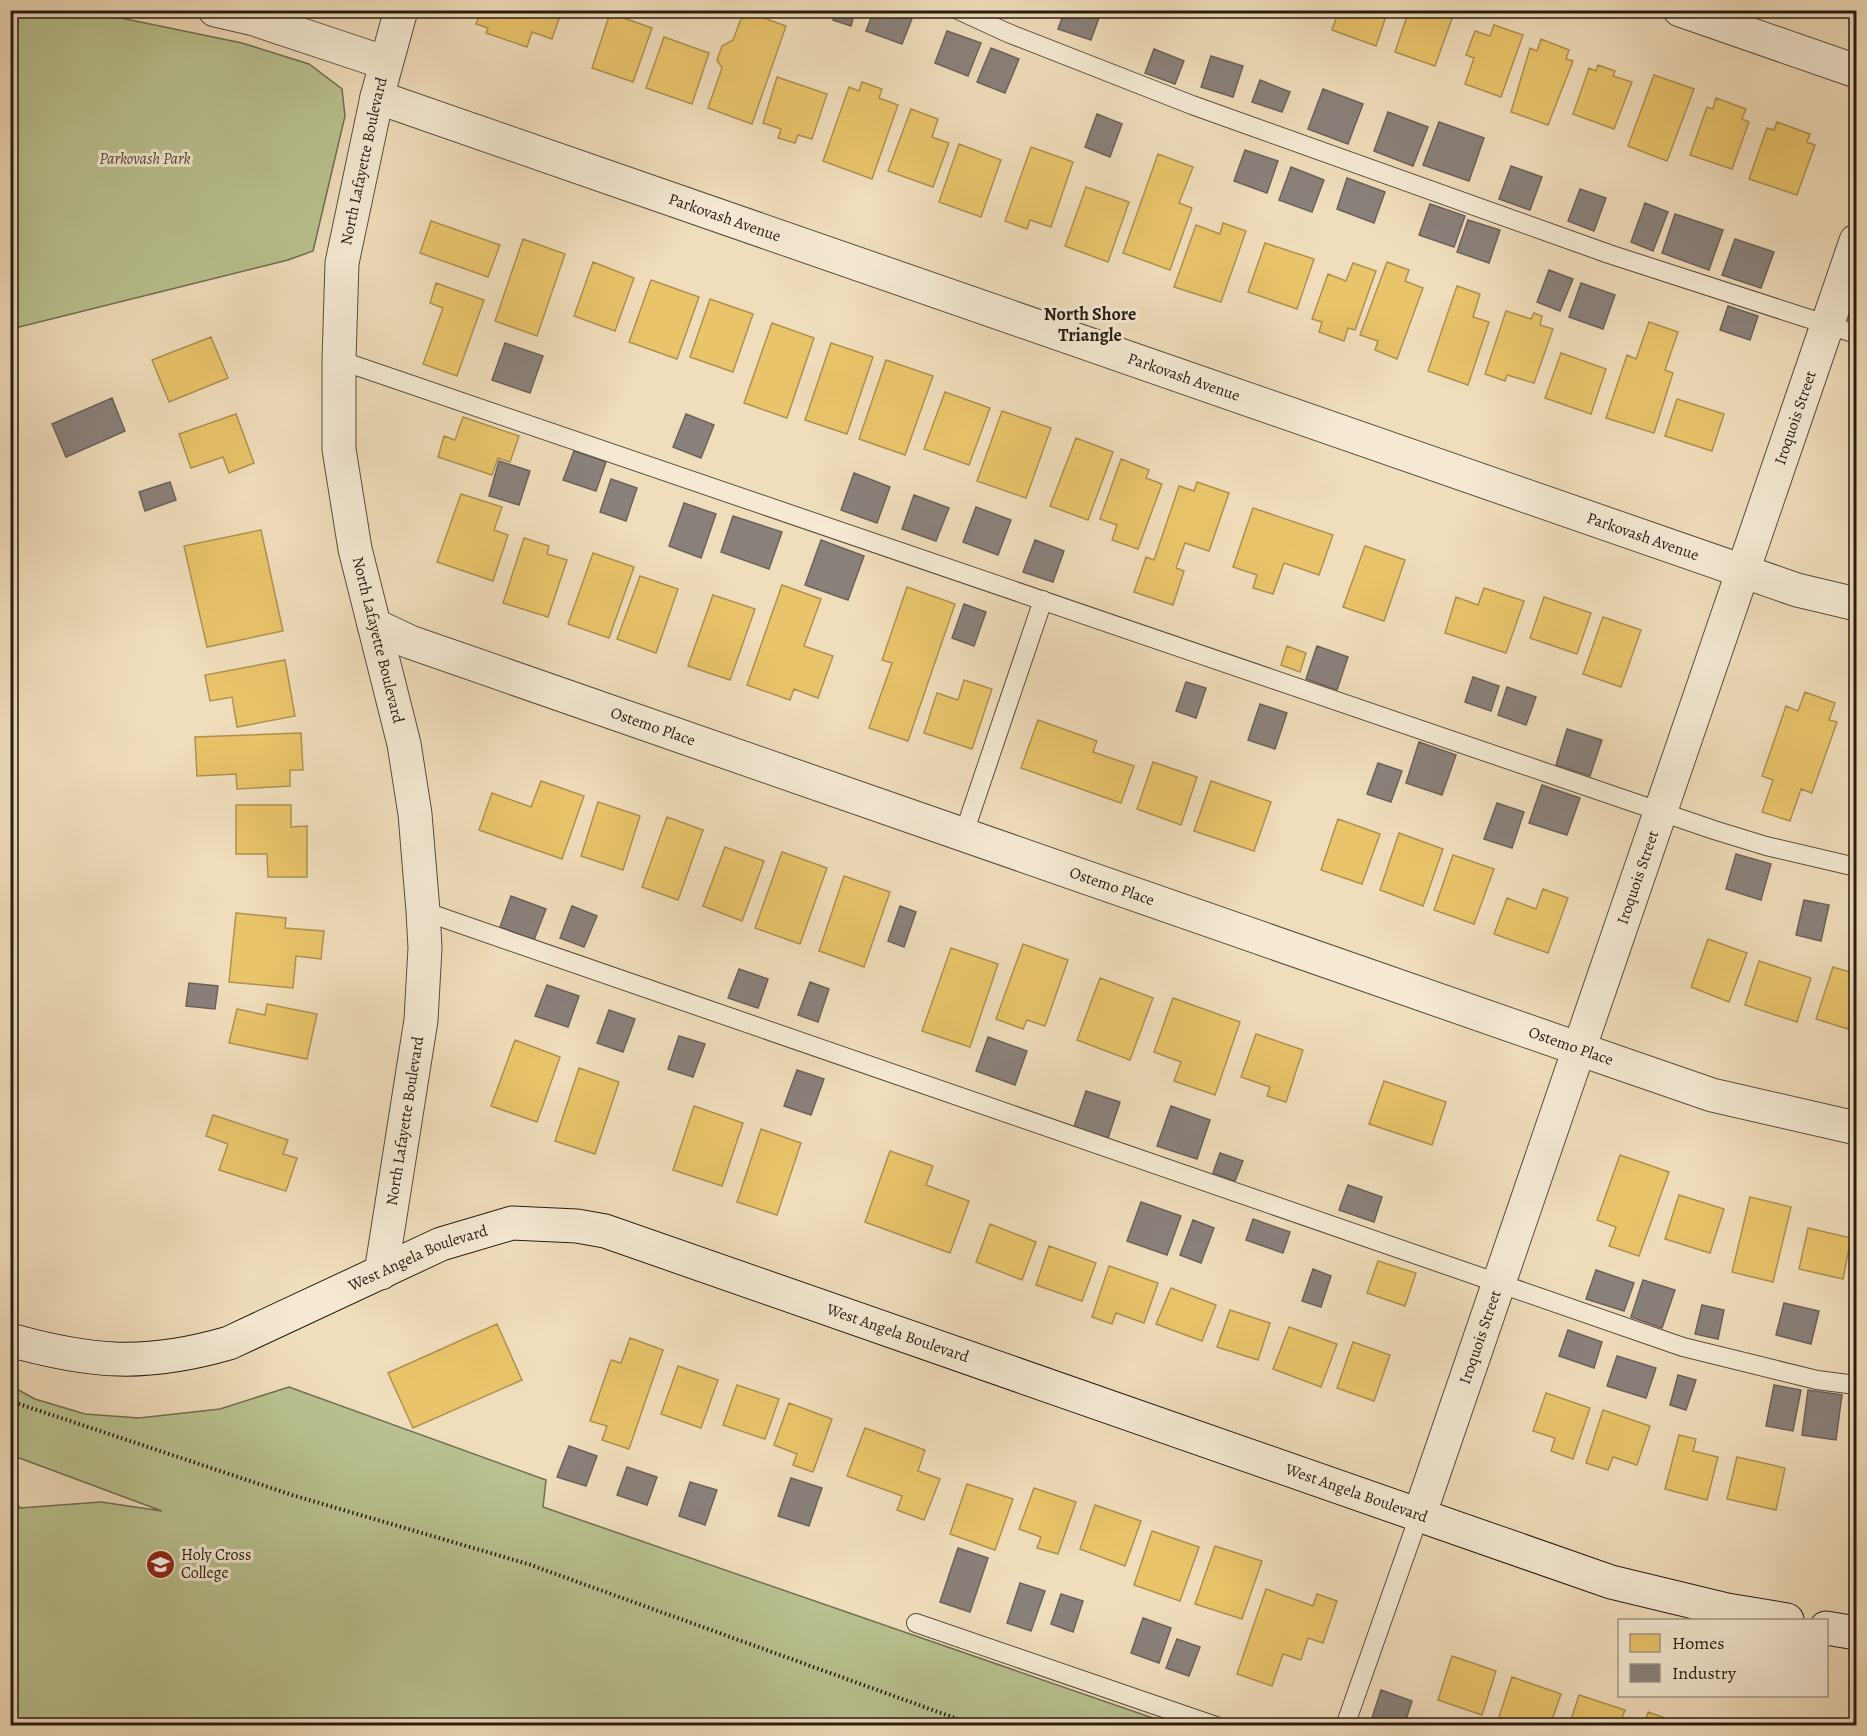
<svg xmlns="http://www.w3.org/2000/svg" width="1867" height="1736" font-family="Alegreya,serif">
	<rect width="100%" height="100%" fill="#f0ddbb"/>
	<filter id="stains"><feTurbulence type="fractalNoise" baseFrequency=".00333" numOctaves="4"/><feColorMatrix values="0 0 0 0 .2 0 0 0 0 .09 0 0 0 0 .02 0 0 0 .5 -.17"/></filter>
	<radialGradient id="worn" r=".72"><stop offset=".6" stop-color="#630" stop-opacity="0"/><stop offset="1" stop-color="#630" stop-opacity=".3"/></radialGradient>
	<path fill="#b9c190" stroke="#706e52" stroke-width="1.5" d="M11,11L121,18L242,43L309,64L342,89L345,116L313,251L288,260L11,329Z
		M11,1386L35,1399L85,1414L139,1418L220,1409L289,1387L546,1480L543,1507L1173,1725H11V1492L20,1508L101,1502L162,1511L11,1455Z"/>
	<path fill="#e9c46a" stroke="#af9150" stroke-width="1.5" d="M481,10H562L552,39L532,32L527,47L486,33L488,28L476,24Z
		M1294,10H1319L1316,18Z
		M1339,10H1388L1376,46L1332,30Z
		M1409,10H1455L1435,66L1395,52Z
		M744,11L786,26L752,124L708,108L722,68L717,60L722,46L733,40Z
		M610,13L652,28L633,82L592,68Z
		M1494,25L1523,35L1501,97L1465,84L1474,58L1466,55L1475,31L1490,36Z
		M664,37L709,53L692,104L646,88Z
		M1541,39L1569,50L1566,59L1573,61L1548,125L1511,112L1530,48L1537,51Z
		M1598,65L1615,71L1613,76L1632,82L1614,129L1573,114L1589,68L1596,71Z
		M1654,75L1694,89L1667,161L1628,146Z
		M777,77L827,94L812,139L798,135L795,143L778,138L781,129L763,123Z
		M862,82L882,89L879,98L898,105L872,179L823,161L849,87L859,91Z
		M1716,98L1746,109L1742,119L1749,122L1732,169L1690,155L1707,107L1713,109Z
		M911,109L938,119L932,137L949,143L933,187L888,171Z
		M1777,122L1810,134L1807,142L1815,145L1797,195L1749,179L1767,128L1774,130Z
		M959,144L1001,160L981,217L939,202Z
		M1031,147L1073,162L1051,227L1030,220L1027,229L1005,221Z
		M1158,154L1193,167L1179,203L1192,208L1170,270L1123,253Z
		M1086,187L1129,202L1108,262L1065,246Z
		M431,221L500,245L488,277L420,253Z
		M1223,223L1246,231L1221,302L1174,287L1196,225L1220,234Z
		M523,239L565,254L537,336L495,321Z
		M1265,243L1314,259L1297,309L1248,292Z
		M593,262L634,278L615,331L574,316Z
		M1387,262L1409,270L1405,281L1423,288L1397,359L1375,350L1378,341L1360,335Z
		M1353,263L1376,271L1355,330L1348,328L1344,341L1319,332L1322,322L1312,319L1328,274L1346,281Z
		M651,280L699,297L677,359L629,342Z
		M436,283L484,300L457,376L423,364L443,308L430,303Z
		M1457,286L1480,294L1473,317L1489,322L1468,385L1428,371Z
		M710,299L753,314L733,372L690,357Z
		M1506,311L1531,319L1534,313L1542,316L1540,325L1553,329L1534,383L1507,375L1505,381L1485,374Z
		M1649,322L1678,332L1665,370L1673,373L1654,433L1606,418L1627,355L1636,359Z
		M772,323L814,338L787,418L744,403Z
		M211,337L228,378L169,402L152,360Z
		M831,343L873,357L847,434L805,420Z
		M1561,353L1606,369L1591,414L1545,398Z
		M886,360L933,376L905,455L859,439Z
		M945,392L990,408L969,465L924,449Z
		M1677,399L1724,414L1712,451L1665,436Z
		M1002,411L1051,428L1026,498L977,481Z
		M236,414L254,463L229,473L223,457L191,468L179,434Z
		M463,417L519,436L510,462L498,458L492,475L438,457L444,436L455,440Z
		M1076,438L1113,452L1088,520L1050,506Z
		M1121,459L1149,470L1146,478L1162,484L1138,549L1112,540L1117,525L1100,519Z
		M1197,482L1229,493L1209,551L1185,543L1176,568L1184,571L1173,605L1134,592L1146,557L1154,560L1179,486L1194,491Z
		M461,494L502,507L494,530L508,535L493,581L437,562Z
		M1253,508L1333,535L1319,575L1284,563L1273,594L1253,588L1257,575L1233,567Z
		M261,530L283,631L207,647L184,546Z
		M524,538L549,546L547,554L567,560L548,617L503,603Z
		M1365,546L1405,560L1384,621L1343,607Z
		M593,553L634,567L609,638L568,624Z
		M640,576L678,589L656,653L617,639Z
		M782,585L821,599L804,646L833,656L818,698L794,689L790,700L747,685Z
		M907,587L955,604L908,741L869,728L892,663L882,660Z
		M1484,588L1524,601L1506,653L1445,633L1456,597L1478,605Z
		M713,595L755,609L730,680L688,666Z
		M1544,597L1591,613L1577,654L1530,638Z
		M1603,617L1641,630L1621,687L1583,674Z
		M1287,646L1306,653L1300,672L1281,665Z
		M285,660L295,716L237,727L232,697L210,701L205,675Z
		M964,680L992,689L972,749L924,733L937,693L958,700Z
		M1805,692L1835,703L1829,720L1837,722L1812,793L1801,789L1790,821L1762,812L1773,780L1762,776L1786,706L1798,711Z
		M1038,720L1097,741L1093,752L1134,766L1121,803L1021,768Z
		M301,733L303,770H290V786L237,789L236,774L197,776L195,737Z
		M1153,762L1197,777L1181,825L1137,809Z
		M541,781L584,796L562,859L479,830L492,793L531,807Z
		M1211,781L1271,802L1254,851L1194,831Z
		M598,802L640,816L623,870L581,856Z
		M236,805H291V827L307,826V877H268L267,854H236Z
		M667,817L703,830L678,900L642,887Z
		M1338,819L1380,834L1362,884L1321,870Z
		M1399,833L1443,849L1423,906L1380,890Z
		M725,847L764,861L742,921L703,906Z
		M782,852L827,868L800,944L755,928Z
		M1453,855L1494,869L1474,924L1434,910Z
		M844,876L890,892L864,967L819,951Z
		M1543,889L1568,898L1548,953L1494,934L1507,898L1536,909Z
		M236,913L286,918L285,928L324,931L321,959L296,956L293,988L229,982Z
		M1708,939L1747,953L1729,1002L1691,987Z
		M1023,944L1068,960L1045,1026L1027,1020L1023,1029L996,1019Z
		M951,948L998,964L970,1047L922,1031Z
		M1759,961L1811,978L1797,1022L1745,1005Z
		M1833,967L1856,974V1016L1853,1015L1848,1029L1816,1019Z
		M1100,978L1153,998L1130,1060L1077,1040Z
		M1173,998L1240,1022L1215,1095L1174,1081L1181,1062L1154,1052Z
		M267,1004L317,1014L307,1059L229,1043L237,1009L265,1015Z
		M1256,1034L1303,1050L1286,1102L1267,1096L1270,1087L1241,1077Z
		M515,1040L560,1057L537,1122L491,1106Z
		M579,1068L619,1082L595,1154L555,1141Z
		M1384,1081L1446,1102L1432,1145L1369,1124Z
		M694,1106L743,1123L722,1186L673,1170Z
		M213,1115L288,1140L283,1154L297,1158L286,1191L219,1170L228,1144L206,1136Z
		M761,1129L801,1143L777,1215L737,1202Z
		M890,1151L933,1166L926,1185L969,1201L950,1253L865,1222Z
		M1620,1155L1669,1172L1639,1256L1609,1246L1616,1227L1597,1220Z
		M1679,1195L1724,1209L1710,1253L1665,1239Z
		M1750,1197L1791,1207L1773,1282L1732,1272Z
		M990,1224L1036,1242L1022,1280L976,1262Z
		M1808,1228L1851,1238L1843,1279L1799,1269Z
		M1049,1246L1096,1263L1082,1301L1036,1285Z
		M1378,1261L1416,1273L1405,1306L1367,1293Z
		M1109,1266L1158,1283L1144,1323L1116,1313L1112,1324L1092,1317Z
		M1171,1288L1216,1305L1202,1341L1156,1324Z
		M1230,1310L1270,1323L1258,1360L1217,1347Z
		M497,1324L522,1380L413,1428L388,1373Z
		M1289,1327L1337,1344L1321,1387L1273,1369Z
		M630,1338L663,1350L629,1449L602,1440L607,1426L590,1421L611,1360L621,1363Z
		M1353,1342L1390,1355L1374,1401L1337,1388Z
		M678,1366L718,1380L701,1428L661,1414Z
		M737,1385L779,1399L765,1439L723,1425Z
		M1546,1393L1590,1408L1573,1459L1551,1451L1555,1438L1533,1431Z
		M789,1403L832,1419L813,1472L793,1465L797,1454L774,1445Z
		M1603,1410L1650,1426L1637,1465L1613,1457L1608,1470L1586,1463Z
		M865,1428L925,1450L918,1471L940,1479L924,1520L897,1510L902,1496L847,1476Z
		M1679,1435L1696,1439L1693,1451L1718,1457L1707,1500L1665,1489Z
		M1737,1457L1785,1468L1776,1510L1727,1499Z
		M967,1484L1013,1499L995,1550L950,1534Z
		M1034,1488L1076,1502L1058,1554L1037,1548L1041,1537L1019,1529Z
		M1095,1505L1141,1521L1125,1566L1080,1549Z
		M1152,1531L1199,1547L1180,1601L1134,1585Z
		M1215,1546L1262,1561L1242,1619L1195,1604Z
		M1266,1589L1313,1606L1317,1594L1337,1601L1323,1643L1308,1638L1301,1660L1283,1654L1272,1686L1237,1674Z
		M1452,1656L1496,1671L1482,1715L1438,1700Z
		M1512,1677L1561,1694L1550,1726H1496Z
		M1579,1695L1625,1710L1619,1726H1569Z
		M1648,1712L1687,1726H1644Z"/>
	<path fill="#8a817c" stroke="#6d625c" stroke-width="1.5" d="M836,10H855L851,26L833,20Z
		M874,10L915,11L902,44L866,31Z
		M1009,10H1031L1029,17Z
		M1065,10L1101,12L1091,40L1058,29Z
		M947,31L981,43L968,76L935,63Z
		M991,48L1019,59L1005,93L977,82Z
		M1154,49L1184,61L1175,84L1145,73Z
		M1211,56L1243,66L1233,97L1201,87Z
		M1260,80L1290,92L1282,112L1252,102Z
		M1323,89L1363,104L1348,144L1308,129Z
		M1388,112L1428,127L1413,166L1374,151Z
		M1097,114L1122,124L1110,157L1085,147Z
		M1439,122L1484,138L1469,181L1423,165Z
		M1245,150L1278,161L1267,193L1234,181Z
		M1511,166L1542,177L1530,210L1499,199Z
		M1291,167L1324,180L1312,212L1279,200Z
		M1347,178L1385,192L1374,223L1337,209Z
		M1580,189L1606,198L1594,231L1568,221Z
		M1645,203L1668,212L1653,251L1631,242Z
		M1430,204L1465,216L1454,247L1419,235Z
		M1675,214L1723,230L1709,270L1662,253Z
		M1468,220L1500,230L1489,263L1457,252Z
		M1735,239L1774,252L1761,288L1722,275Z
		M1549,270L1573,279L1560,311L1537,302Z
		M1581,283L1615,295L1603,329L1569,317Z
		M1728,306L1758,316L1750,340L1720,330Z
		M505,343L543,356L530,393L492,380Z
		M112,398L125,431L66,457L52,424Z
		M686,414L714,425L701,458L673,447Z
		M574,451L606,462L596,491L563,480Z
		M499,461L530,471L519,505L489,496Z
		M854,473L890,487L877,523L841,510Z
		M611,479L637,488L626,521L600,512Z
		M170,482L176,500L145,511L139,492Z
		M914,495L949,508L936,541L902,529Z
		M684,503L716,514L701,558L669,546Z
		M976,507L1011,520L998,555L963,542Z
		M733,516L782,532L769,569L721,552Z
		M821,540L864,556L848,600L805,585Z
		M1035,540L1064,551L1053,582L1023,572Z
		M964,604L986,612L974,646L952,638Z
		M1317,646L1348,657L1337,690L1306,679Z
		M1473,677L1499,686L1491,711L1465,702Z
		M1186,682L1206,688L1196,718L1176,711Z
		M1507,687L1536,697L1526,725L1498,715Z
		M1260,704L1287,713L1275,749L1248,740Z
		M1567,729L1602,740L1590,776L1556,765Z
		M1419,742L1456,755L1442,795L1406,783Z
		M1378,763L1402,771L1391,802L1367,794Z
		M1542,785L1580,798L1567,835L1529,823Z
		M1497,803L1524,812L1512,848L1484,839Z
		M1856,804V842L1849,841Z
		M1736,854L1771,864L1761,900L1726,889Z
		M511,896L546,909L534,940L500,927Z
		M1804,900L1829,905L1821,941L1796,935Z
		M572,906L597,916L584,947L560,938Z
		M900,906L916,912L904,947L888,941Z
		M739,969L768,979L758,1008L728,998Z
		M810,982L829,989L818,1022L798,1015Z
		M189,983L218,986L215,1009L186,1006Z
		M547,985L579,996L568,1027L535,1016Z
		M609,1010L635,1019L623,1052L597,1043Z
		M679,1036L705,1044L693,1077L668,1069Z
		M988,1037L1027,1051L1015,1085L976,1071Z
		M797,1070L824,1079L811,1115L784,1106Z
		M1086,1091L1120,1102L1108,1138L1074,1127Z
		M1171,1106L1210,1120L1197,1159L1157,1146Z
		M1220,1153L1243,1161L1235,1181L1213,1173Z
		M1348,1185L1382,1197L1374,1222L1339,1210Z
		M1141,1202L1181,1216L1167,1255L1127,1241Z
		M1253,1219L1290,1232L1283,1253L1246,1240Z
		M1193,1220L1214,1228L1201,1263L1180,1255Z
		M1313,1269L1331,1276L1321,1307L1302,1301Z
		M1596,1270L1634,1283L1624,1311L1586,1299Z
		M1643,1280L1675,1290L1662,1328L1631,1317Z
		M1784,1303L1819,1311L1811,1344L1776,1335Z
		M1702,1305L1724,1310L1718,1339L1695,1334Z
		M1568,1330L1602,1342L1594,1368L1559,1356Z
		M1617,1356L1656,1368L1646,1398L1607,1386Z
		M1678,1375L1696,1380L1686,1410L1670,1405Z
		M1774,1385L1801,1390L1793,1431L1766,1426Z
		M1808,1390L1842,1395L1836,1440L1802,1435Z
		M569,1446L597,1456L586,1486L557,1477Z
		M627,1467L657,1477L647,1505L617,1495Z
		M791,1478L822,1488L809,1526L778,1516Z
		M690,1482L717,1490L705,1525L679,1516Z
		M958,1548L988,1558L970,1612L940,1602Z
		M1020,1583L1045,1591L1031,1631L1007,1623Z
		M1061,1594L1083,1601L1073,1632L1051,1624Z
		M1143,1618L1171,1628L1159,1663L1131,1653Z
		M1177,1639L1200,1647L1189,1676L1166,1668Z
		M1381,1690L1412,1701L1404,1726L1370,1724Z"/>
	<g fill="none" stroke-linecap="round" stroke-linejoin="round">
		<defs>
			<path id="lane" d="M958,10L1008,33L1192,105L1609,254L1856,334
				M339,360L1714,830L1766,846L1856,867
				M963,836L1043,600
				M423,911L1683,1347L1817,1380L1856,1385
				M916,1623L1216,1726
				M1345,1726L1419,1516"/>
			<g id="street">
				<path d="M215,10L254,19L386,63"/>
				<path d="M1680,10L1856,71"/>
				<path id="s1" d="M377,97L1797,590L1856,604"/>
				<path id="s2" d="M374,625L410,642L1628,1066L1712,1095L1856,1128"/>
				<path id="s3" d="M381,1273L421,1020L425,948L423,911L415,814L404,744L355,549L342,468L339,449V360L342,263L377,97L401,10"/>
				<path id="s4" d="M1419,1516L1856,241"/>
			</g>
			<g id="secondary">
				<path id="s5" d="M10,1340C92,1363 146,1367 229,1343L441,1244L512,1223L577,1226L605,1231L1611,1582L1727,1610L1787,1620"/>
				<path d="M1826,1628L1856,1633"/>
			</g>
		</defs>
		<use href="#lane" stroke="#5a4c3d" stroke-width="20"/>
		<use href="#street" stroke="#5a4c3d" stroke-width="35"/>
		<use href="#secondary" stroke="#281b13" stroke-width="35"/>
		<path stroke="#281b13" stroke-width="4" stroke-dasharray="1.5 3" stroke-linecap="butt" d="M10,1401L292,1495L528,1564L977,1726"/>
		<use href="#lane" stroke="#f5e9d3" stroke-width="18"/>
		<use href="#street" stroke="#f5e9d3" stroke-width="33"/>
		<use href="#secondary" stroke="#f5e9d3" stroke-width="33"/>
	</g>
	<defs>
		<symbol id="university-disc" viewBox="-11 -11 22 22"><circle r="9.5" fill="#8f2418" stroke="#f5e9d3"/><path d="M0-5L7-2L0 1L-7-2ZM-4 1L0 2.5L4 1V4Q0 6-4 4Z" fill="#fff"/></symbol>
	</defs>
	<g fill-rule="evenodd">
		<use href="#university-disc" x="144" y="1548" width="33" height="33"/>
	</g>
	<g text-anchor="middle" dominant-baseline="central" stroke-width="6" stroke-linejoin="round" paint-order="stroke">
		<g font-size="16" font-style="italic" fill="#544d38" stroke="#f5e9d3">
			<text x="145" y="159">Parkovash Park</text>
		</g>
		<g font-size="16" fill="#281b13" stroke="#f5e9d3">
			<text stroke="none"><textPath href="#s3" startOffset="1126">North Lafayette Boulevard</textPath></text>
			<text stroke="none"><textPath href="#s1" startOffset="368">Parkovash Avenue</textPath></text>
			<text stroke="none"><textPath href="#s1" startOffset="854">Parkovash Avenue</textPath></text>
			<text stroke="none"><textPath href="#s4" startOffset="1161">Iroquois Street</textPath></text>
			<text stroke="none"><textPath href="#s1" startOffset="1340">Parkovash Avenue</textPath></text>
			<text transform="translate(378 640) rotate(76)">North Lafayette Boulevard</text>
			<text stroke="none"><textPath href="#s2" startOffset="297">Ostemo Place</textPath></text>
			<text stroke="none"><textPath href="#s4" startOffset="675">Iroquois Street</textPath></text>
			<text stroke="none"><textPath href="#s2" startOffset="783">Ostemo Place</textPath></text>
			<text stroke="none"><textPath href="#s2" startOffset="1269">Ostemo Place</textPath></text>
			<text stroke="none"><textPath href="#s3" startOffset="154">North Lafayette Boulevard</textPath></text>
			<text stroke="none"><textPath href="#s5" startOffset="430">West Angela Boulevard</textPath></text>
			<text stroke="none"><textPath href="#s5" startOffset="934">West Angela Boulevard</textPath></text>
			<text stroke="none"><textPath href="#s4" startOffset="189">Iroquois Street</textPath></text>
			<text stroke="none"><textPath href="#s5" startOffset="1420">West Angela Boulevard</textPath></text>
		</g>
		<g font-size="16" fill="#281b13" stroke="#f5e9d3" text-anchor="start">
			<text x="181" y="1555">Holy Cross<tspan x="181" dy="18">College</tspan></text>
		</g>
		<g font-size="18" font-weight="bold" fill="#281b13" stroke="#f5e9d3">
			<text x="1090" y="314">North Shore<tspan x="1090" dy="21">Triangle</tspan></text>
		</g>
	</g>
	<rect width="1867" height="1736" fill="none" stroke="#f0ddbb" stroke-width="36"/>
	<rect x="12" y="12" width="1843" height="1712" fill="none" stroke="#281b13" stroke-width="3"/>
	<rect x="18" y="18" width="1831" height="1700" fill="none" stroke="#281b13" stroke-width="1.5"/>
	<rect x="1618" y="1619" width="210" height="78" fill="#f5e9d3" stroke="#a39786" stroke-width="1.5"/>
	<rect x="1630" y="1634" width="30" height="18" fill="#e9c46a" stroke="#a39786" stroke-width="1.5"/>
	<text x="1672" y="1649" font-size="18" fill="#281b13">Homes</text>
	<rect x="1630" y="1664" width="30" height="18" fill="#8a817c" stroke="#a39786" stroke-width="1.5"/>
	<text x="1672" y="1679" font-size="18" fill="#281b13">Industry</text>
	<rect width="100%" height="100%" filter="url(#stains)"/>
	<rect width="100%" height="100%" fill="url(#worn)"/>
</svg>
